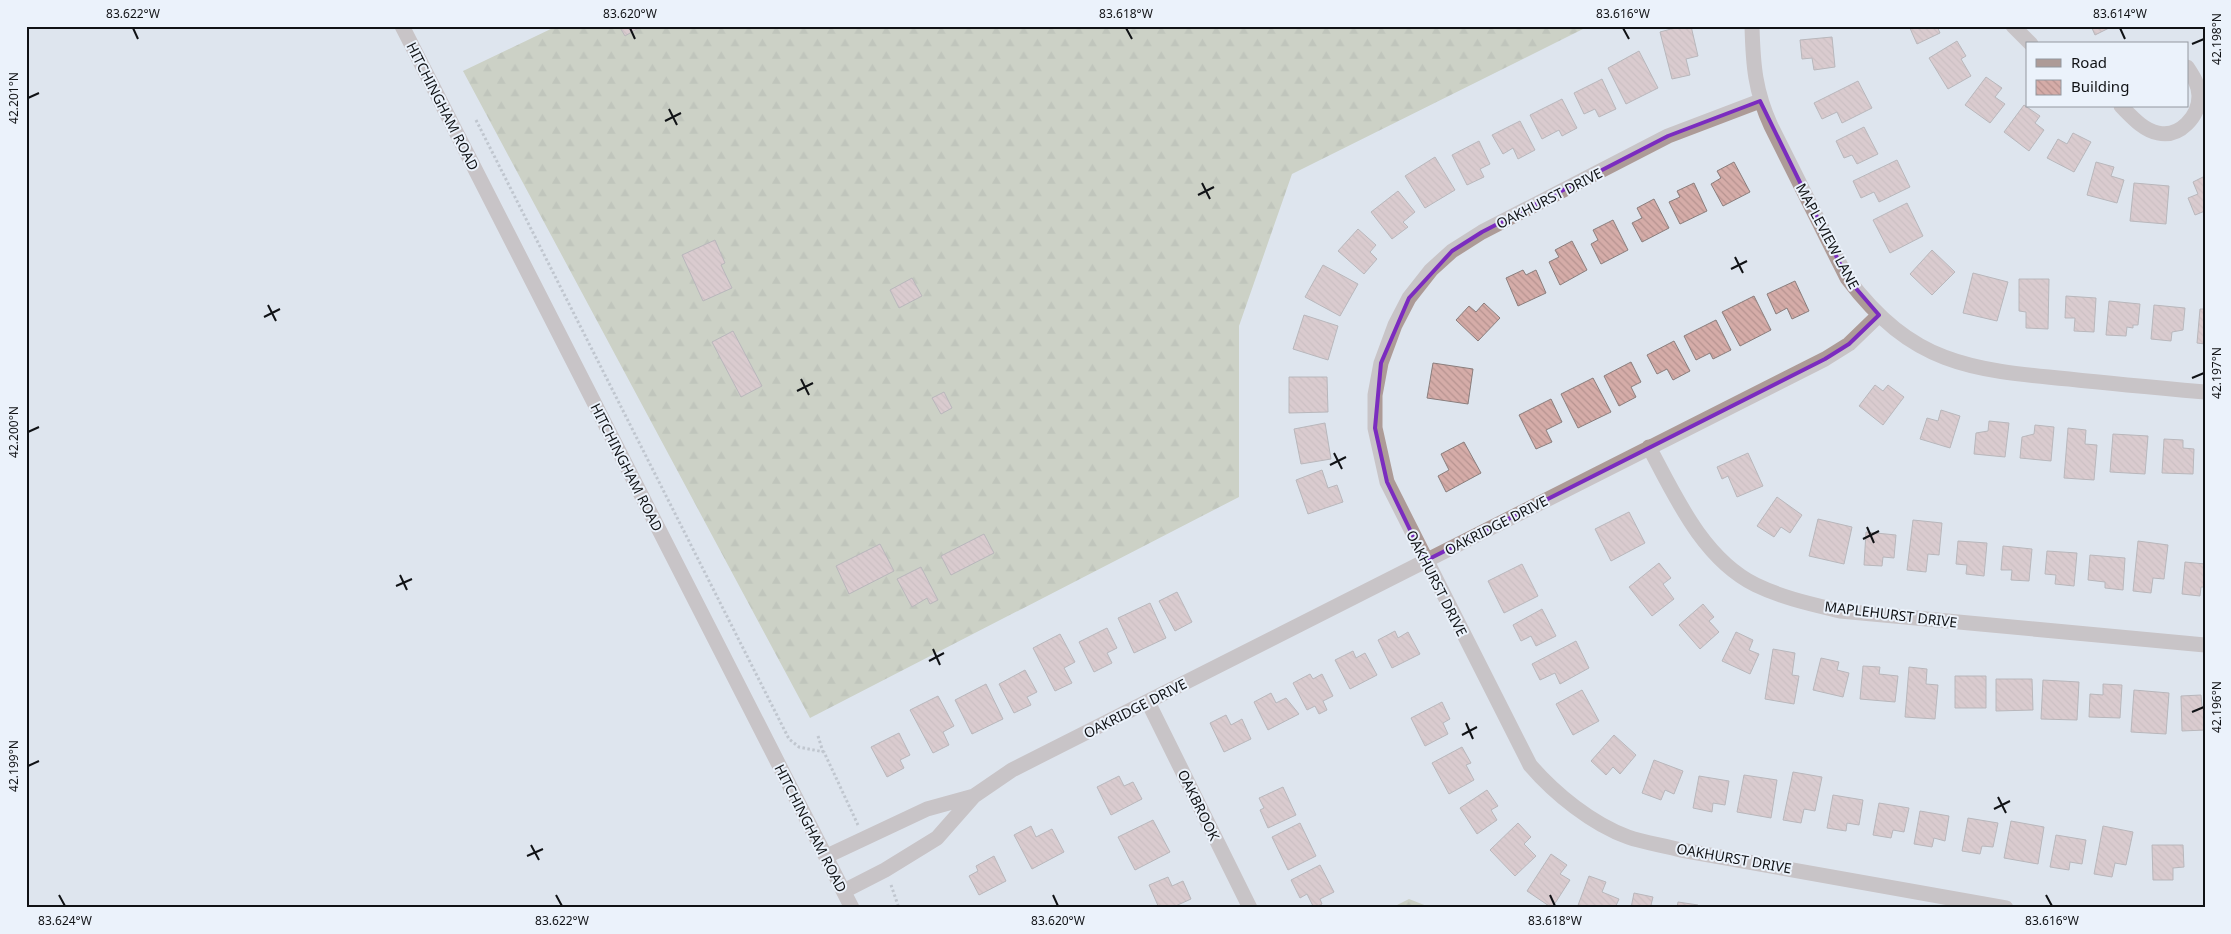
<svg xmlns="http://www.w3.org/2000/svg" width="2231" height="934" font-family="'Noto Sans',sans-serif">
	<defs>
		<pattern id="forest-firs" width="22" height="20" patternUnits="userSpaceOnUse" patternTransform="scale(1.25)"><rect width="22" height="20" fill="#b5b894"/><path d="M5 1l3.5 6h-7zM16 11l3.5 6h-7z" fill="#9b9d7f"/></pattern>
		<pattern id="building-back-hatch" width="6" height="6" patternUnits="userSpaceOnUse" patternTransform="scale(1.25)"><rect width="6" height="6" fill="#d5aca8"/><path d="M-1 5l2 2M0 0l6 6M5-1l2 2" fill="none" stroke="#b69390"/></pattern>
	</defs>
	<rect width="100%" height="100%" fill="#dee5ee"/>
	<path fill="url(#forest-firs)" d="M557,26H1589L1292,174L1239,326V497L810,718L463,71Z
		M1409,899L1432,908H1391Z"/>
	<path fill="url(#building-back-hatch)" stroke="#8a7e7d" d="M619,26H642L625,36Z
		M1682,26H1691L1698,56L1686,59L1690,75L1672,79L1660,32Z
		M1909,26H1937L1940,33L1917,44Z
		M2091,26H2113L2095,35Z
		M1832,37L1835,67L1814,70L1812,58L1802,59L1800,40Z
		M1957,41L1966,56L1961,59L1971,76L1948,89L1929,58Z
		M1639,51L1658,88L1626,104L1608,68Z
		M1986,77L2002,88L1995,97L2005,104L1990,123L1965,105Z
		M1602,79L1616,109L1599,117L1595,109L1584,114L1574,93Z
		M1858,81L1872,108L1842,123L1837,112L1822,119L1814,103Z
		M1562,99L1577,128L1562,136L1559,130L1542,139L1530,115Z
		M2024,105L2040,116L2035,123L2044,130L2029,151L2004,132Z
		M1520,121L1535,150L1518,159L1513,148L1503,154L1492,135Z
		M1864,127L1878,154L1857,164L1852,155L1844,158L1836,141Z
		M2073,133L2091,142L2074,172L2047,158L2058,139L2067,144Z
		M1479,141L1490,164L1480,169L1484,177L1467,185L1452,155Z
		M1435,157L1455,190L1425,208L1405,176Z
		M1897,160L1910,187L1879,202L1874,192L1861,198L1853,181Z
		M1734,162L1750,192L1723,206L1711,184L1721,178L1717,171Z
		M2096,162L2114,167L2111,176L2124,180L2117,203L2087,195Z
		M2205,176V211L2195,215L2188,198L2198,194L2193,182Z
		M1694,183L1707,211L1680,224L1669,202L1680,197L1677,191Z
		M2134,183L2169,186L2166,224L2130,221Z
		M1398,191L1415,212L1403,222L1408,227L1392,239L1371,212Z
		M1654,199L1669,228L1642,242L1632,223L1642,218L1637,208Z
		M1907,203L1923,236L1890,253L1873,220Z
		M1613,220L1628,250L1601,264L1591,244L1598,240L1593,230Z
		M1358,229L1376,245L1370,252L1377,259L1364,274L1338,251Z
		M715,240L725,263L721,265L732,288L703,301L682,255Z
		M1572,241L1587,270L1560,285L1549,262L1559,257L1555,250Z
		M1932,250L1955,272L1932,295L1910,274Z
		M1323,265L1358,284L1340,316L1305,297Z
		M1523,270L1526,275L1536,270L1546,293L1518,306L1506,278Z
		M1973,273L2008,282L1997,321L1963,313Z
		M912,278L922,296L899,308L890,290Z
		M2019,279H2049L2048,329L2026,328V312L2019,311Z
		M1795,281L1809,311L1792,319L1787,308L1776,314L1767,294Z
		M1754,296L1771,330L1740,346L1722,312Z
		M2066,296L2096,298L2094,332L2074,331L2075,318H2065Z
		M2109,301L2140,304L2138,325H2133V328L2127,327L2126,336L2106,335Z
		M1484,303L1500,318L1478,341L1456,320L1469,306L1476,312Z
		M2154,305L2185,308L2183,330L2172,332L2171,341L2151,339Z
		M2200,309H2205V344L2197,343Z
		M1304,315L1338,326L1328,360L1293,349Z
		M1716,320L1731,350L1713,359L1710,353L1696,360L1684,336Z
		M733,331L762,386L741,397L712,342Z
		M1674,341L1690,371L1673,380L1667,369L1657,374L1647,355Z
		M1631,362L1641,382L1631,387L1636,397L1619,406L1604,376Z
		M1433,363L1473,369L1468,404L1427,398Z
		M1289,377H1327L1328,412L1289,413Z
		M1593,378L1611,412L1578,428L1561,394Z
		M1875,385L1883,391L1888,385L1904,397L1883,425L1859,406Z
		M944,392L952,408L941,414L932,398Z
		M1551,399L1562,422L1546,430L1552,442L1536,449L1519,415Z
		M1941,410L1960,416L1950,448L1920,439L1927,418L1938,421Z
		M1989,421L2009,423L2005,457L1974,454L1976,433L1988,431Z
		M1325,423L1331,459L1301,464L1294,429Z
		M2035,425L2054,427L2051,461L2020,458L2022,437L2034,434Z
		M2068,428L2086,430L2085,444L2097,445L2094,480L2064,478Z
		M2113,434L2148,436L2145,474L2110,472Z
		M2164,439L2183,440V448L2194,449L2193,474L2162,473Z
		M1464,442L1481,473L1446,492L1438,476L1449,470L1441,454Z
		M1748,453L1763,486L1737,497L1728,476L1722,479L1717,467Z
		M1322,470L1328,488L1337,485L1343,502L1308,514L1296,480Z
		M1777,497L1802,515L1790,533L1781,527L1774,537L1757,526Z
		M1629,512L1645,543L1611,561L1595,529Z
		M1818,519L1852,527L1844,564L1809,556Z
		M1913,520L1942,523L1939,555L1928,554L1926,572L1907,570Z
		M1866,532L1896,535L1894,558L1883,557L1882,566L1864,565Z
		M984,534L994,553L951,575L941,556Z
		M1958,541L1987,543L1984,576L1966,574L1967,565L1956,564Z
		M2138,541L2168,545L2164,579L2153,578L2151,593L2133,591Z
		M880,544L894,571L849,594L836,566Z
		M2003,546L2032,549L2029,581L2011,580L2012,570H2001Z
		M2047,551L2077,553L2074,586L2055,584L2056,575L2045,574Z
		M2090,555L2125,558L2123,590L2105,588V582L2088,580Z
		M2185,562L2205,564V587H2201L2200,596L2182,594Z
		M1659,563L1671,578L1663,584L1674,599L1652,616L1629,587Z
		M1522,564L1538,596L1504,613L1488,581Z
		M921,567L938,600L930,604L927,598L912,607L897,579Z
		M1177,592L1192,622L1175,631L1159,601Z
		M1150,603L1166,638L1134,653L1118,618Z
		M1703,604L1714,617L1709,621L1719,632L1700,649L1679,625Z
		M1542,609L1556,636L1536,646L1531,636L1521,641L1513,625Z
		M1107,628L1117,648L1107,653L1112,663L1094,672L1079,642Z
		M1395,631L1398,638L1408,632L1420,654L1392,668L1378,640Z
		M1736,632L1753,640L1749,650L1759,654L1750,674L1722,661Z
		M1060,634L1075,662L1064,668L1072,683L1055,691L1033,648Z
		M1576,641L1589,668L1560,684L1555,673L1540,680L1532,664Z
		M1773,649L1795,653L1792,675L1799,676L1794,704L1765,699Z
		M1353,651L1356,658L1365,653L1377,675L1350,689L1335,660Z
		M1821,658L1839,662L1837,670L1849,673L1843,697L1813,690Z
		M1863,666L1880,667L1879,674L1898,676L1895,702L1860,699Z
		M1909,667L1927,669L1926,684L1938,685L1935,719L1905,717Z
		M1025,670L1037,692L1027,697L1031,705L1014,713L999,684Z
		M1310,674L1313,679L1322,674L1333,696L1323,701L1327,710L1319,714L1315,706L1307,710L1293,683Z
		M1955,676H1986V708H1955Z
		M1996,679H2032L2033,710L1996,711Z
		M2043,680L2079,682L2077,720L2041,719Z
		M986,684L1003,719L972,734L955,700Z
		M2103,684L2122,685L2120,718L2089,717L2090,694L2103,695Z
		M1582,690L1599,721L1573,735L1556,704Z
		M2134,690L2169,693L2166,734L2131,732Z
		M1271,693L1276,703L1286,698L1299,714L1268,730L1254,702Z
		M2201,695L2202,707H2205V730L2182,731L2181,696Z
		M938,696L954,726L943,732L949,745L933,753L910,710Z
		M1442,702L1450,719L1443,723L1448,734L1425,746L1411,718Z
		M1226,715L1231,725L1242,719L1251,739L1224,752L1210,723Z
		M899,733L910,755L900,760L904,768L887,777L871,747Z
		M1614,735L1636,755L1620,774L1613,767L1606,775L1591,761Z
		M1462,747L1471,763L1466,765L1474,780L1449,794L1432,763Z
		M1654,760L1683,771L1674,794L1665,790L1661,800L1642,793Z
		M1793,772L1822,777L1815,811L1804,809L1801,823L1783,820Z
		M1744,775L1777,780L1771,818L1737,812Z
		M1119,776L1124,786L1133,782L1142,799L1111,815L1097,787Z
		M1699,776L1729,781L1725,805L1713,803L1712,812L1693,808Z
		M1283,787L1296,815L1268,828L1260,810L1264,808L1259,798Z
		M1487,790L1498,806L1491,810L1497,820L1477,834L1460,808Z
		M1833,795L1863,800L1859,825L1847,823L1846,831L1827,828Z
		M1879,803L1909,808L1904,832L1893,830L1891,838L1873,835Z
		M1920,811L1949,816L1945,841L1934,838L1932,847L1914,844Z
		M1968,818L1998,823L1993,847L1982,846L1980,854L1962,851Z
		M1153,820L1170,852L1135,870L1118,837Z
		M2011,821L2044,827L2038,864L2004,858Z
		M1300,823L1316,856L1288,870L1272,837Z
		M1518,823L1531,837L1524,844L1536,856L1515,876L1490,850Z
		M1031,826L1036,837L1052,829L1064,852L1032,869L1014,835Z
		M2103,826L2133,832L2126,865L2115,863L2112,877L2094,874Z
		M2056,835L2086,840L2082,864L2070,862L2069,870L2050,867Z
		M2152,845H2183L2184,867L2173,868V880H2153Z
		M1551,854L1567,865L1560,874L1570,880L1552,908L1527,891Z
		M994,856L1006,881L979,895L969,876L978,871L976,866Z
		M1320,865L1334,892L1320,899L1322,904L1314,908L1307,894L1300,898L1291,880Z
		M1589,876L1606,882L1602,892L1619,899L1615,908H1577Z
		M1168,877L1172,886L1183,881L1191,899L1171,908H1159L1149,885Z
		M1634,893L1653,897L1651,905L1662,908H1631Z
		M1678,902L1698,905L1697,908H1677Z"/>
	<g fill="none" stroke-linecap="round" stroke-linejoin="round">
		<path stroke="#9ca1a8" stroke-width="3" stroke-dasharray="2.5 2.5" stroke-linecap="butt" d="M476,120L789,739L799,747L824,752L858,825
			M818,736L823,752
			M891,885L899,908"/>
		<path stroke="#ad9b97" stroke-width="15" d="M1752,26C1753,65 1755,91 1771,126L1847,278C1912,364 1969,370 2069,379C2114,384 2159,388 2205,392
			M2013,26L2031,44
			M1760,101L1668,136L1482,232L1452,251L1431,270L1409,298L1395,325L1381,363L1375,395V428L1387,482L1530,765C1555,794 1592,824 1628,837C1645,843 1663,845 1681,850L2006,908
			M2121,106C2132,117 2143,130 2158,133C2180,138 2199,116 2199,96C2199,85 2193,76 2187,67
			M1649,447C1675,496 1703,559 1756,585C1783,598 1811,604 1840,611L2205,645
			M1148,702L1250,908
			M974,796L1012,770L1825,359L1849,344L1879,315
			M827,856L927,809L974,796L937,838L885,870L844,891"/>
		<path stroke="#ad9b97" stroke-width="15" d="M402,26L852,908"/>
	</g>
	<path d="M0 0H2231V934H0ZM1760,101L1847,278L1879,315L1849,344L1825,359L1425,561L1387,482L1375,428L1381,363L1409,298L1452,251L1482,232L1668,136Z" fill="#dee5ee" fill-opacity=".55" fill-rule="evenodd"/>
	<path fill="none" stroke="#7b2cbf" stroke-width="4" stroke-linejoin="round" d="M1760,101L1847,278L1879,315L1849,344L1825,359L1425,561L1387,482L1375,428L1381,363L1409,298L1452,251L1482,232L1668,136Z"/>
	<path fill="none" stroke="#101215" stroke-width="2" d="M133,28L138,39M630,28L635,39M1126,28L1132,39M1623,28L1629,39M2120,28L2125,39M2192,44L2204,39M28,98L39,93M669,109L677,125M665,121L681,113M1202,183L1210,199M1198,195L1214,187M1735,257L1743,273M1731,269L1747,261M268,305L276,321M264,317L280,309M2192,378L2204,373M801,379L809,395M797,391L813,383M28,432L39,427M1334,453L1342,469M1330,465L1346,457M1867,527L1874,543M1863,539L1879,531M400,575L407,590M396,586L412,579M933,649L940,665M929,661L944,653M2192,712L2204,707M1466,723L1473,739M1462,735L1477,727M28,766L39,761M1998,797L2006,813M1994,809L2010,801M531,845L539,860M527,856L543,849M59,895L65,906M556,895L562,906M1053,895L1058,906M1550,895L1555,906M2046,895L2052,906"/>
	<g text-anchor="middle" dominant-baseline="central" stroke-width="4" stroke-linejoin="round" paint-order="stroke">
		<g font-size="14" fill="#101215" stroke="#ebf2fb">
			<text transform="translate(443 106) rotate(63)">HITCHINGHAM ROAD</text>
			<text transform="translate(1549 198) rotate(-27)">OAKHURST DRIVE</text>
			<text transform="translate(1828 236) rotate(62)">MAPLEVIEW LANE</text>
			<text transform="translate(627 467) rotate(63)">HITCHINGHAM ROAD</text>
			<text transform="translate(1496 525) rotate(-27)">OAKRIDGE DRIVE</text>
			<text transform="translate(1437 583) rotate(63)">OAKHURST DRIVE</text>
			<text transform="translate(1891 614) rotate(7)">MAPLEHURST DRIVE</text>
			<text transform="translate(1135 708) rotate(-27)">OAKRIDGE DRIVE</text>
			<text transform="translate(1199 805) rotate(64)">OAKBROOK</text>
			<text transform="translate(811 828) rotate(63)">HITCHINGHAM ROAD</text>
			<text transform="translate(1734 858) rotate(10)">OAKHURST DRIVE</text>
		</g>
	</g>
	<rect width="2231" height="934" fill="none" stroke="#ebf2fb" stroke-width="55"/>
	<rect x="2026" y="42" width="162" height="65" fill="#ebf2fb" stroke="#93989f"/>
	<rect x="2036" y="59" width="25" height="8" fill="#ad9b97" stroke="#93989f"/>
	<text x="2071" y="68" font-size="15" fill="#101215">Road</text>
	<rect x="2036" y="80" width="25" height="15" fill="url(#building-back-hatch)" stroke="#93989f"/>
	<text x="2071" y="92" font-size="15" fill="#101215">Building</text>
	<rect x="28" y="28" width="2176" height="878" fill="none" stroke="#101215" stroke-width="2"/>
	<g font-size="12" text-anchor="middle" fill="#101215">
		<text x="133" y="18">83.622°W</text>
		<text x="630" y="18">83.620°W</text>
		<text x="1126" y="18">83.618°W</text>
		<text x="1623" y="18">83.616°W</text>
		<text x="2120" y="18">83.614°W</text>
		<text transform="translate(2217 39) rotate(-90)" y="4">42.198°N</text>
		<text transform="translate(14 98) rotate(-90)" y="4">42.201°N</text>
		<text transform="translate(2217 373) rotate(-90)" y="4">42.197°N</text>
		<text transform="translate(14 432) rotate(-90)" y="4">42.200°N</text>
		<text transform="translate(2217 707) rotate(-90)" y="4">42.196°N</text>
		<text transform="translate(14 766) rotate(-90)" y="4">42.199°N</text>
		<text x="65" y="925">83.624°W</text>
		<text x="562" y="925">83.622°W</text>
		<text x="1058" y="925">83.620°W</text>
		<text x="1555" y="925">83.618°W</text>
		<text x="2052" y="925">83.616°W</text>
	</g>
</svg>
